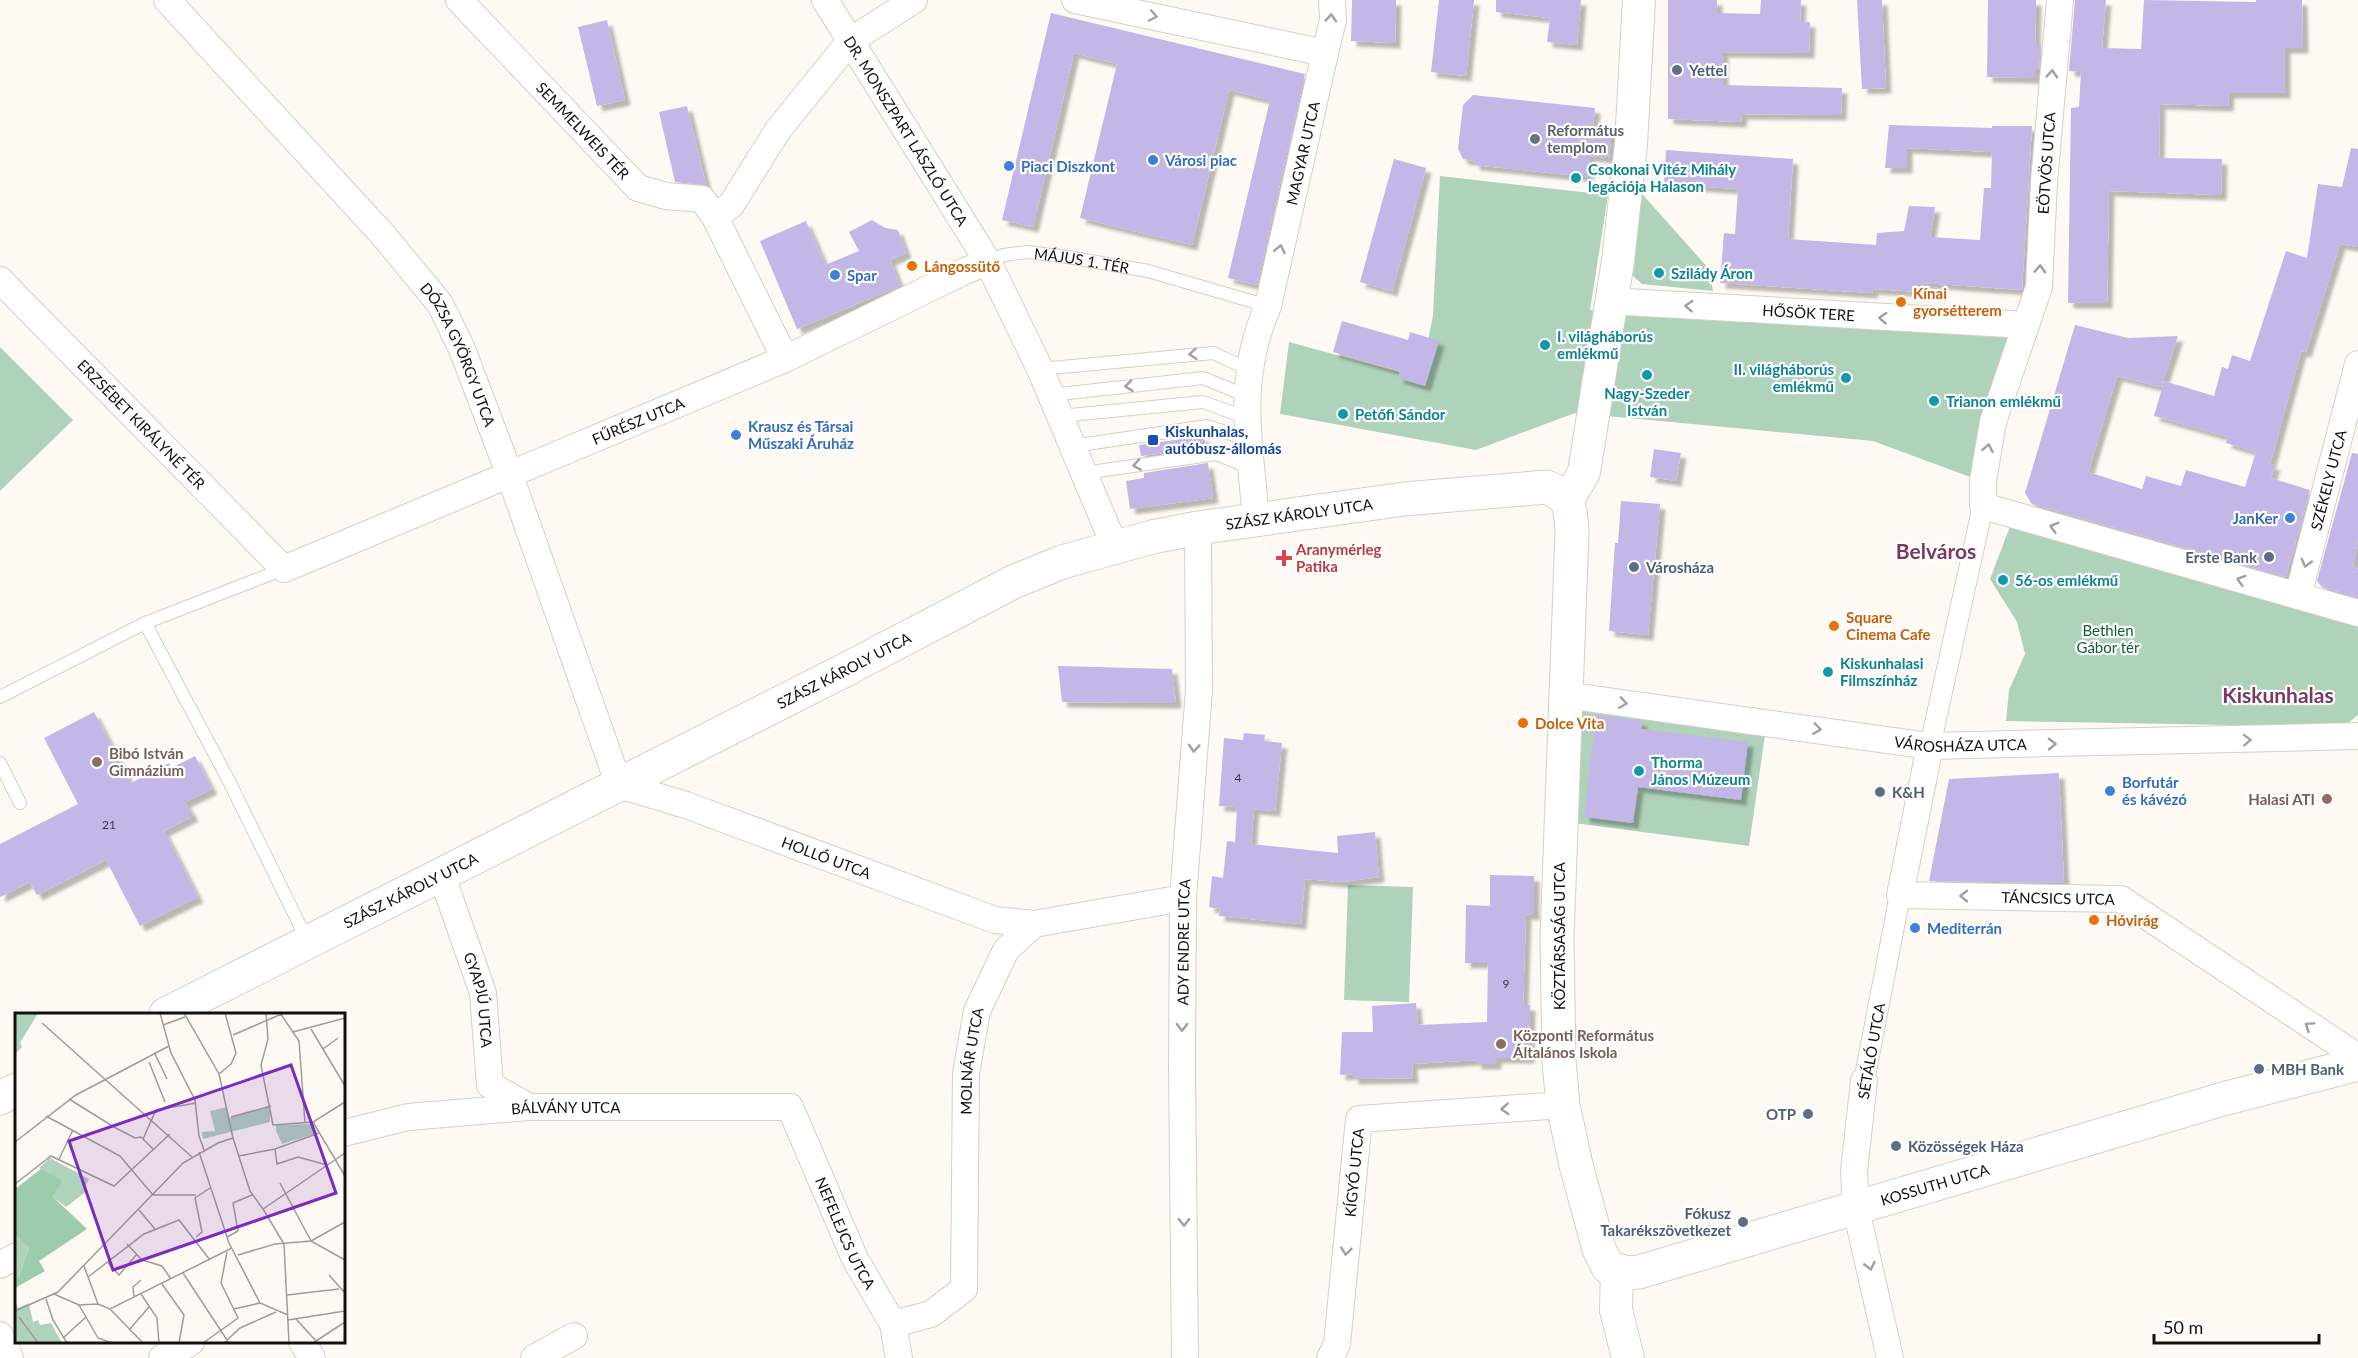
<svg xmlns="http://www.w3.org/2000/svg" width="2358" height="1358" font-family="Lato,sans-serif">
	<defs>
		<filter id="shadow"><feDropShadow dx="5.5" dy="5.5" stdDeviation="1.5" flood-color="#0004"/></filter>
	</defs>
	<rect width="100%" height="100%" fill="#fefaf3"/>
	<path fill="#afd2ba" d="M1440,176L1608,195L1590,310L2014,333L1970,477L1873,441L1575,413L1476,450L1280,414L1289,342L1421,378L1433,315Z
		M1635,186L1709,269L1713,291L1642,284L1632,275Z
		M0,347L73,420L0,491Z
		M2012,521L2358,625V715L2343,727L2006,721L2009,690L2025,654L2017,622L1990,579Z
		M1580,704L1766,728L1749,846L1574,823Z
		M1348,885L1413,887L1409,1002L1344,1000Z"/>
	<path fill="#c2b7e7" filter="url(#shadow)" d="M1352,0H1396L1395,43L1351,41Z
		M1439,0H1474L1466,76L1431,72Z
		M1496,0H1581L1577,45L1547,42L1550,18L1496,12Z
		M1668,0H1717V13L1760,14L1761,0H1801L1800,21L1810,22L1809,53L1723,52V85L1842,88L1841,115L1742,114L1741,122L1668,119Z
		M1857,0H1882L1886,88L1862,89Z
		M1988,0H2036L2035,45H2041L2039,69H2035V78L1987,77Z
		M2075,0H2106L2102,48L2141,49L2144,0L2256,2V0H2302L2303,48H2285V93H2229L2228,106L2160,104L2159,158L2222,159L2221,195L2109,191L2107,303H2068L2071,108L2079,107L2081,72L2069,71Z
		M1051,13L1305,74L1257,285L1228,278L1270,100L1229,90L1192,245L1080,218L1117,64L1074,53L1033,227L1002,220Z
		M607,20L625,100L597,106L578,27Z
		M1473,95L1595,108L1593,127L1612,129L1609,158L1590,156L1588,177L1474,165L1475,161L1463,159L1458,149L1463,105Z
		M687,106L706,185L675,182L659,112Z
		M1889,125L1992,128V126H2032L2022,290L1924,283L1922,292L1873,289L1872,293L1720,283L1724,233L1735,234L1738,189L1664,184L1666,150L1793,159L1788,239L1876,245L1877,233L1904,231L1909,206L1935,207L1930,237L1980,240L1984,188H1991L1992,152L1907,148V168H1885Z
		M2351,148L2358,149V247L2340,244L2306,352L2301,351L2270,464L2275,465L2271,478L2310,490L2286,577L2032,504L2025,493L2075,325L2128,338L2178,336L2161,387L2117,376L2088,472L2142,489L2146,476L2181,486L2186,470L2245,487L2256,452L2226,443L2228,437L2154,416L2164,381L2214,396L2222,367L2228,369L2232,355L2250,361L2286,251L2307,258L2318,184L2342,187Z
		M1394,159L1426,168L1392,291L1360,282Z
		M872,220L885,228L898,230L906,253L890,260L900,286L797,329L760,241L806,221L825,265L859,251L849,232Z
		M1342,321L1408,340L1410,332L1439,341L1425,386L1398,378L1400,371L1333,352Z
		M1204,436L1206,447L1141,456L1139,445Z
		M1654,449L1681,453L1676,481L1650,477Z
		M2352,453L2358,454V539L2353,567L2358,569V597L2322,587L2317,581Z
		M1208,463L1213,498L1130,509L1126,481L1144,478V473Z
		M1621,501L1660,504L1648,635L1609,631L1615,543H1618Z
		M1058,666L1172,669L1176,703L1062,702Z
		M94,712L131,783L169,763L171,768L195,756L212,789L185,802L193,816L164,831L198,897L140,926L106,860L37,895L30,882L0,897V844L78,804L44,738Z
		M1596,715L1642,721L1641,729L1748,742L1741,800L1638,787L1633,823L1584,817Z
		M1244,733L1265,735L1264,741L1282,743L1275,811L1254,809L1251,844L1338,853L1337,836L1375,832L1379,877L1341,882L1305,879L1301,924L1219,916L1220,909L1209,907L1212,876L1223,878L1227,841L1235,842L1237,807L1219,806L1224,738L1243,740Z
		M2059,773L2064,883L1929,881L1949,779Z
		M1490,875L1534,876V915L1526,914L1523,1005H1530L1529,1058H1496V1064H1476V1060L1412,1064L1413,1078L1353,1079V1074L1340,1075L1342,1032H1373L1372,1006L1416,1003L1418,1025L1487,1022L1488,963H1465L1466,905L1490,906Z"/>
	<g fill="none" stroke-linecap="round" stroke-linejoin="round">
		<defs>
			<g id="service">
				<path id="s1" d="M988,262L1004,255L1027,252L1068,257L1148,271L1268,306"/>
				<path d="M1040,369L1213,353L1248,369"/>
				<path d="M1051,395L1203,378L1247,396"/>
				<path d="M1060,416L1203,402L1247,418"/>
				<path d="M1073,446L1207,426L1249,440"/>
				<path d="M1084,473L1216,454L1251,468"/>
				<path d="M145,623L284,569"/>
				<path d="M0,697L145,623L229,781L308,942"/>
				<path d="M0,763L20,803"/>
			</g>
			<path id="pedestrian" d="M1930,746L1983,506
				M1864,1081L1900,895"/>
			<g id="minor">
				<path id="s2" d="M167,0L384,236L440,304L462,349L509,473L619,785L686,805L995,920L1034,924"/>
				<path id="s3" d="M459,0L638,188L666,196L702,199L715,217L785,359"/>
				<path id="s4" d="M825,0L988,262L1040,369L1115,547"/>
				<path d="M1075,0L1325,53"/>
				<path d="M2060,0L2044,182L2039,287L1993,422L1983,481V506L2358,613"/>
				<path d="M715,217L731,205L778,130L850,41L914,0"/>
				<path id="s5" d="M0,280L284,569L785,359L965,271L988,262"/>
				<path id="s6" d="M1609,301L2026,325"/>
				<path id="s7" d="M1256,520C1250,441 1235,382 1268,306L1325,53L1333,20L1332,0"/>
				<path id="s8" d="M2298,596L2358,364"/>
				<path id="s9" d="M1565,695L1930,746L2358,736"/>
				<path id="s10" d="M1930,746L1900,895L2121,899L2358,1057"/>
				<path id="s11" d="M442,876L483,993L490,1085L529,1107"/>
				<path d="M1864,1081L1854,1171L1856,1209L1890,1358"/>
				<path id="s12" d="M344,1133L408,1117L529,1107H790L855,1259L893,1324L899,1358"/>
				<path d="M0,1265L16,1256"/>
				<path id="s13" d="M893,1324L931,1314L964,1289L966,1073L977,1011L1006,950L1034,924L1183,898"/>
				<path d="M0,1335L10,1358"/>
				<path d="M302,1342L312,1358"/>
				<path d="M162,1358L191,1342"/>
				<path d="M534,1358L574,1336"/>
				<path id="s14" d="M1185,1358L1182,1067L1183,898L1199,690L1198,528"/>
				<path id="s15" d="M1330,1358L1337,1344L1359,1119L1563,1105"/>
			</g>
			<path id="tertiary" d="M1568,500L1584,472L1618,261L1631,144L1639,0
				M1617,1271L1616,1310L1628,1358"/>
			<g id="secondary">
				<path id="s16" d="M166,1014L843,671L1013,582L1062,562L1152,537L1198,528L1404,499L1546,487C1572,497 1570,507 1572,533L1557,937L1559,1061L1563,1105L1576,1165L1599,1249L1608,1267L1627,1273L1639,1272L2223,1099L2358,1064"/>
				<path d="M0,1098L16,1090"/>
			</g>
		</defs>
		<use href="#service" stroke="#d4d0c8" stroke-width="14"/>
		<use href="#pedestrian" stroke="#d4d0c8" stroke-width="22"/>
		<use href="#minor" stroke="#d4d0c8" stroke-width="28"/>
		<use href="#tertiary" stroke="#d4d0c8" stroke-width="34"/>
		<use href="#secondary" stroke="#d4d0c8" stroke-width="35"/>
		<use href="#service" stroke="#fff" stroke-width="12"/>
		<use href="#pedestrian" stroke="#fff" stroke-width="20"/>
		<use href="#minor" stroke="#fff" stroke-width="26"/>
		<use href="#tertiary" stroke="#fff" stroke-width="32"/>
		<use href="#secondary" stroke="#fff" stroke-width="33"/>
	</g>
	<defs><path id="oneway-chevron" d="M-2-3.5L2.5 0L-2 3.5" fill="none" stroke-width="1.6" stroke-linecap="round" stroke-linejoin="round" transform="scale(1.5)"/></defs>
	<g stroke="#a0a09f">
		<use href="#oneway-chevron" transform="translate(1153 16) rotate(12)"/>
		<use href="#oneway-chevron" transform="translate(1331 18) rotate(-86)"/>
		<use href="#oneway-chevron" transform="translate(2052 74) rotate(-86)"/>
		<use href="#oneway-chevron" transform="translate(1280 249) rotate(-77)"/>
		<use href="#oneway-chevron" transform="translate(2040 269) rotate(-87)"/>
		<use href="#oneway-chevron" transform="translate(1689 306) rotate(-176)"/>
		<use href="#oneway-chevron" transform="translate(1883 318) rotate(-177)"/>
		<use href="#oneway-chevron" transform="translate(1193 354) rotate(175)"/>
		<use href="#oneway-chevron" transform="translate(1129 386) rotate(173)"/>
		<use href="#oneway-chevron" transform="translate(1988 448) rotate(-80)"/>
		<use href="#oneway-chevron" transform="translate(1137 465) rotate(171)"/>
		<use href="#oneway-chevron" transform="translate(2054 527) rotate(-164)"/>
		<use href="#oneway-chevron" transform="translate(2306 563) rotate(105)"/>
		<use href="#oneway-chevron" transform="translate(2241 580) rotate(-164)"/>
		<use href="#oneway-chevron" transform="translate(1623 703) rotate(8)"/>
		<use href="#oneway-chevron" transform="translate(1817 729) rotate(8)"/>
		<use href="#oneway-chevron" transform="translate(2247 740) rotate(-2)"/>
		<use href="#oneway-chevron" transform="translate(2052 744) rotate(-1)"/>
		<use href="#oneway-chevron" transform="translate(1194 748) rotate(94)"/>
		<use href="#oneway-chevron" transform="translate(1964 896) rotate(-179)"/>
		<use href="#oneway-chevron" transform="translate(2309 1026) rotate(-146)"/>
		<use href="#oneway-chevron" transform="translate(1182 1027) rotate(90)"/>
		<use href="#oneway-chevron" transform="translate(1505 1109) rotate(176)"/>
		<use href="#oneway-chevron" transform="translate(1184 1222) rotate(89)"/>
		<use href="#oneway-chevron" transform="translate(1346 1251) rotate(96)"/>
		<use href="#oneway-chevron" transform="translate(1870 1266) rotate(77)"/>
	</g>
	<g fill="#5c6f8a" stroke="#fff" stroke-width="2">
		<circle cx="1677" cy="70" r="6"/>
		<circle cx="2269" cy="557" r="6"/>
		<circle cx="1634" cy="567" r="6"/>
		<circle cx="1880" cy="792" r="6"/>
		<circle cx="2259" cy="1069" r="6"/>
		<circle cx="1808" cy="1114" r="6"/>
		<circle cx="1896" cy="1146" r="6"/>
		<circle cx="1743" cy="1222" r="6"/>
	</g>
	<circle fill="#6b7280" stroke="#fff" stroke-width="2" cx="1535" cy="139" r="6"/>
	<g fill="#3f7fe0" stroke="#fff" stroke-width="2">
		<circle cx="1153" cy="160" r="6"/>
		<circle cx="1009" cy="166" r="6"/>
		<circle cx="835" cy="275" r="6"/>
		<circle cx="736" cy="435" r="6"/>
		<circle cx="2290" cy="518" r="6"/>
		<circle cx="2110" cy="791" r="6"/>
		<circle cx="1915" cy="928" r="6"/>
	</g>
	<g fill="#0f9aa8" stroke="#fff" stroke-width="2">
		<circle cx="1576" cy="178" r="6"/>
		<circle cx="1659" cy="273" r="6"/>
		<circle cx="1545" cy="345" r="6"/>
		<circle cx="1647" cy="375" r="6"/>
		<circle cx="1846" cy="378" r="6"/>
		<circle cx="1934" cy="401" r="6"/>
		<circle cx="1343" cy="414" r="6"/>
		<circle cx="2003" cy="580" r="6"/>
		<circle cx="1828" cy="672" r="6"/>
		<circle cx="1639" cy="771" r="6"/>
	</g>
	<g fill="#e8710a" stroke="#fff" stroke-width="2">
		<circle cx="912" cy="266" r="6"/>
		<circle cx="1901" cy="302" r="6"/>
		<circle cx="1834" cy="626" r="6"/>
		<circle cx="1523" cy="723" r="6"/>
		<circle cx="2094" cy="920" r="6"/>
	</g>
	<rect fill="#1a4fb4" stroke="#fff" stroke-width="2" x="1147" y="434" width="12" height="12" rx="3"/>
	<path fill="#e0444e" stroke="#fff" stroke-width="2" d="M1281 549h6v6h6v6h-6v6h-6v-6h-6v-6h6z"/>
	<g fill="#8d6e63" stroke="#fff" stroke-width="2">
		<circle cx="97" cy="762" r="6"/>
		<circle cx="2327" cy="799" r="6"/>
		<circle cx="1501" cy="1044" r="6"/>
	</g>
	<g text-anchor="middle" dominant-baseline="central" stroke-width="4.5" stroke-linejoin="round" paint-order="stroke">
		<g font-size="12" fill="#3e3a44">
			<text x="1238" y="777">4</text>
			<text x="109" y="824">21</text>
			<text x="1506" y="983">9</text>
		</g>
		<g font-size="15" font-weight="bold" fill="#4e5e75" stroke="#fff" text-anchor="start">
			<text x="1689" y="70">Yettel</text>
			<text x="2257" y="557" text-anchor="end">Erste Bank</text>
			<text x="1646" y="567">Városháza</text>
			<text x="1892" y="792">K&amp;H</text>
			<text x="2271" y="1069">MBH Bank</text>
			<text x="1796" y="1114" text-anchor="end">OTP</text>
			<text x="1908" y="1146">Közösségek Háza</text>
			<text x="1731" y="1213" text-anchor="end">Fókusz<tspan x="1731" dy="17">Takarékszövetkezet</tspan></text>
		</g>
		<g font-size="15" fill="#12110e" stroke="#fff">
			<text stroke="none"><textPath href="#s3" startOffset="180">SEMMELWEIS TÉR</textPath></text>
			<text stroke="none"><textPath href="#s4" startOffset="154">DR. MONSZPART LÁSZLÓ UTCA</textPath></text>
			<text stroke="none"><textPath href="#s7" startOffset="374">MAGYAR UTCA</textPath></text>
			<text transform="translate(2046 163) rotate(-86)">EÖTVÖS UTCA</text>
			<text stroke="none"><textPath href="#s1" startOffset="96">MÁJUS 1. TÉR</textPath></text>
			<text stroke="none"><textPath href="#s6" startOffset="200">HŐSÖK TERE</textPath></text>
			<text stroke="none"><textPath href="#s2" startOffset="462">DÓZSA GYÖRGY UTCA</textPath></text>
			<text stroke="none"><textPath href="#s5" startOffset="789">FŰRÉSZ UTCA</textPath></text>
			<text stroke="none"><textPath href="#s5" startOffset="202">ERZSÉBET KIRÁLYNÉ TÉR</textPath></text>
			<text stroke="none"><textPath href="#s8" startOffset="120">SZÉKELY UTCA</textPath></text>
			<text stroke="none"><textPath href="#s16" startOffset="1246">SZÁSZ KÁROLY UTCA</textPath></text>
			<text stroke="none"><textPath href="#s16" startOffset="760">SZÁSZ KÁROLY UTCA</textPath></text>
			<text stroke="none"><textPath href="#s9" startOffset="399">VÁROSHÁZA UTCA</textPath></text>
			<text stroke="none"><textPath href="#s2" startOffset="1142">HOLLÓ UTCA</textPath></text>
			<text stroke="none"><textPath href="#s16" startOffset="274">SZÁSZ KÁROLY UTCA</textPath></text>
			<text stroke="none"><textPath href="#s10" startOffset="310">TÁNCSICS UTCA</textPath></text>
			<text transform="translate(1559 936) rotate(-90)">KÖZTÁRSASÁG UTCA</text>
			<text stroke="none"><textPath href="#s14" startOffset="416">ADY ENDRE UTCA</textPath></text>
			<text stroke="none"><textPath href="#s11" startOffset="130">GYAPJÚ UTCA</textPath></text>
			<text transform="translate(1871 1051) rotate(-80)">SÉTÁLÓ UTCA</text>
			<text stroke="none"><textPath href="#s13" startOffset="309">MOLNÁR UTCA</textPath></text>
			<text stroke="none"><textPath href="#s12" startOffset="224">BÁLVÁNY UTCA</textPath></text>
			<text stroke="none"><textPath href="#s15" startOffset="188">KÍGYÓ UTCA</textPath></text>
			<text stroke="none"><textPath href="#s16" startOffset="2634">KOSSUTH UTCA</textPath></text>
			<text stroke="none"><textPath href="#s12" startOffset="586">NEFELEJCS UTCA</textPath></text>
		</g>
		<g font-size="15" font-weight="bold" fill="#5b616d" stroke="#fff" text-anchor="start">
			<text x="1547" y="130">Református<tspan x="1547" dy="17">templom</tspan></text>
		</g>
		<g font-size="15" font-weight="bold" fill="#366cbe" stroke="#fff" text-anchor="start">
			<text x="1165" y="160">Városi piac</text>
			<text x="1021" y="166">Piaci Diszkont</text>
			<text x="847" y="275">Spar</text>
			<text x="748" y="426">Krausz és Társai<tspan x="748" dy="17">Műszaki Áruház</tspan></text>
			<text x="2278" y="518" text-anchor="end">JanKer</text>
			<text x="2122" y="782">Borfutár<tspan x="2122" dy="17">és kávézó</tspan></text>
			<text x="1927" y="928">Mediterrán</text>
		</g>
		<g font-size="15" font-weight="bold" fill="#0d838f" stroke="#fff" text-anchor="start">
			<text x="1588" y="169">Csokonai Vitéz Mihály<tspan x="1588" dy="17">legációja Halason</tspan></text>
			<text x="1671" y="273">Szilády Áron</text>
			<text x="1557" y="336">I. világháborús<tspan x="1557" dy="17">emlékmű</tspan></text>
			<text x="1834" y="369" text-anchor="end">II. világháborús<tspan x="1834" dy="17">emlékmű</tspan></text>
			<text x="1647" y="393" text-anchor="middle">Nagy-Szeder<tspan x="1647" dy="17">István</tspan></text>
			<text x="1946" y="401">Trianon emlékmű</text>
			<text x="1355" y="414">Petőfi Sándor</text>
			<text x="2015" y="580">56-os emlékmű</text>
			<text x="1840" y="663">Kiskunhalasi<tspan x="1840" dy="17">Filmszínház</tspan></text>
			<text x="1651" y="762">Thorma<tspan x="1651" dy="17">János Múzeum</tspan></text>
		</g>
		<g font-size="15" font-weight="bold" fill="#c56008" stroke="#fff" text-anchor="start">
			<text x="924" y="266">Lángossütő</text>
			<text x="1913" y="293">Kínai<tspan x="1913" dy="17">gyorsétterem</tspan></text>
			<text x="1846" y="617">Square<tspan x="1846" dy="17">Cinema Cafe</tspan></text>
			<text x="1535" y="723">Dolce Vita</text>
			<text x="2106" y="920">Hóvirág</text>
		</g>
		<g font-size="15" font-weight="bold" fill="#164399" stroke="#fff" text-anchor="start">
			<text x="1165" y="431">Kiskunhalas,<tspan x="1165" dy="17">autóbusz-állomás</tspan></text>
		</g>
		<g font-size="15" font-weight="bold" fill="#be3a42" stroke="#fff" text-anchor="start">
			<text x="1296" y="549">Aranymérleg<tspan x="1296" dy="17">Patika</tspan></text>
		</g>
		<g font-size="15" fill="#105e36" stroke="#fff">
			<text x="2108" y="630">Bethlen<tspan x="2108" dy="17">Gábor tér</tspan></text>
		</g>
		<g font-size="15" font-weight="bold" fill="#785e54" stroke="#fff" text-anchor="start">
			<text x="109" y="753">Bibó István<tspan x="109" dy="17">Gimnázium</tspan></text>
			<text x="2315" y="799" text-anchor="end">Halasi ATI</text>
			<text x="1513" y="1035">Központi Református<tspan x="1513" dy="17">Általános Iskola</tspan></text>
		</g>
		<g font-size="21" font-weight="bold" fill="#783a62" stroke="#fff">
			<text x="1936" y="550">Belváros</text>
			<text x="2278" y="694">Kiskunhalas</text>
		</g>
	</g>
	<g transform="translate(15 1013)">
		<rect width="330" height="330" fill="#fefaf3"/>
		<path d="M0,0H23L5,30L7,34L0,41ZM212,94L214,105L255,94V109L188,126L187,119L200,118L195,98ZM297,111L299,121L267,131L261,118V112ZM35,145L74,166L69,176L72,178L51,194L38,184L46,167L24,155ZM0,222L14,235L4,263L0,265ZM0,288L3,295L14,290L18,309L23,307L25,312L36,310L47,330H0Z" fill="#afd2ba"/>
		<path d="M26,156L47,167L38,184L72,216L24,248L30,258L0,275V265L4,263L14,235L0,222V176Z" fill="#9cccac"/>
		<path fill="none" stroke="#a09d97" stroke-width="1.5" d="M145,0L156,40L180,87L184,123L189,137M169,0L204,61L218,125M251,0L253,26L246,52L258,112L298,109L330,89M265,0L284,28L290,110M27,10L177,144M148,12L170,4M296,16L330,73M278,19L330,5M218,22L269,0M308,36L323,25M140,41L152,66M134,49L150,89M204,61L216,51L221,40L210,0M54,86L99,114L120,125L126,124L139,137M31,103L105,143L138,182H181M216,104L256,93M298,109L330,163M128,126L141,97L181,90M0,129L61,82L154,33M260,136L262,151L283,144L312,152M184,139L214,230L245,290L273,302M224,143L260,136L304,120M44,146L58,117M265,170L296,228M0,171L36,143L99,173L155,121M248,196L269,231L274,330M124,197L140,216M181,224L187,219L180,185L195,175M212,224L223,218L218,190L237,182M296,228L330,209M112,231L127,247L147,253L156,266M223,242L260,231L296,228L330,247M93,250L104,262L122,241M69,253L83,291M168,260L214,330M314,262L330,280M73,264L129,221L164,207L195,247M147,271L169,302L164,330M39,281L64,292L83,291L95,296L217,235M126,281L142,305L144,330M272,282L324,276M119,284L118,274L126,267M31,286L38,307L52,330M64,292L83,325L97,330M95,296L128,330M219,296L245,290M0,298L43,279L168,150L203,130L218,125L235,178L248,196L330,140M4,304L23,330M281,306L301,328M273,307L330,298M114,317L134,294M48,325L71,304M188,330L223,305L206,270L212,239M209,330L225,315L261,299M298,330L330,309"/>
		<path fill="#7b2cbf" fill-opacity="0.15" stroke="#7b2cbf" stroke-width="3" d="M276,52L321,180L98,257L54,128Z"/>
		<rect width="330" height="330" fill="none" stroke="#12110e" stroke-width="3"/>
	</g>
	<path d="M2154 1334v9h165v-9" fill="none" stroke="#12110e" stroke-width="3"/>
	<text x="2163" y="1334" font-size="18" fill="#12110e" stroke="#ffffff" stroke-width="4.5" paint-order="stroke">50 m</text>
</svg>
